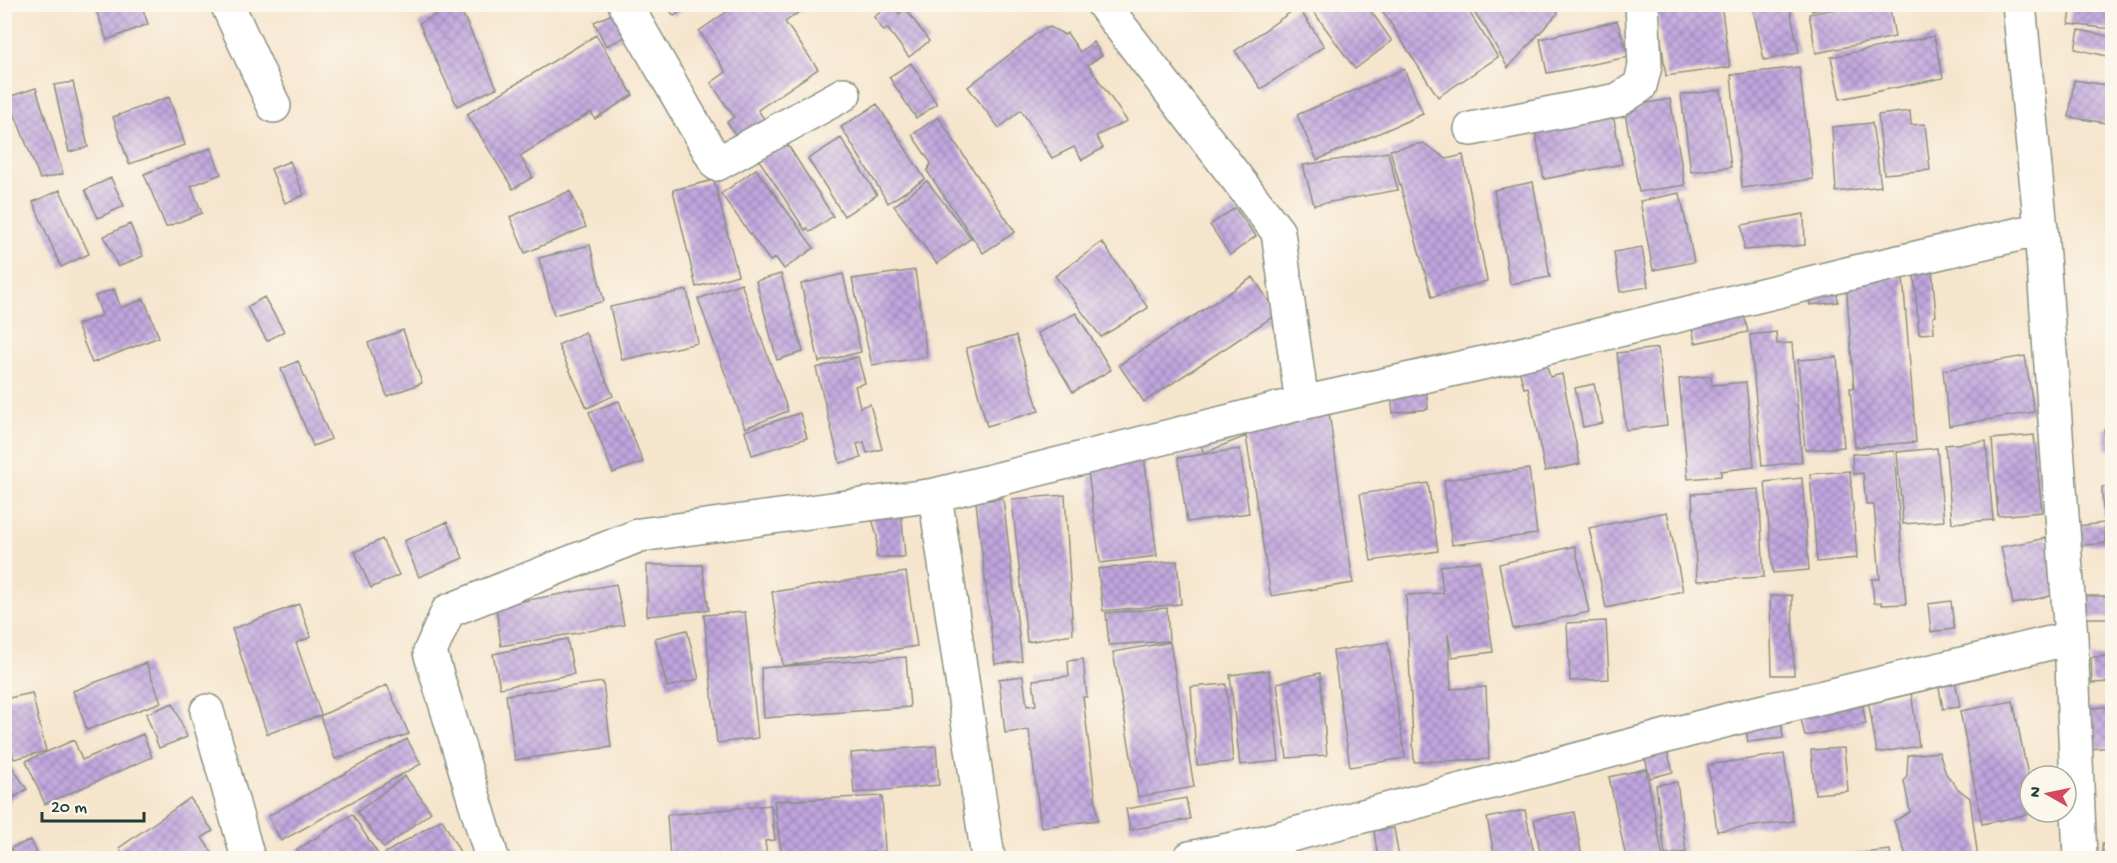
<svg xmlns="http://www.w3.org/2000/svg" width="2117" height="863" font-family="'Gochi Hand',sans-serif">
	<defs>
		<pattern id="building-cross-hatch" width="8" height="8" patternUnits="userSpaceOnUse" patternTransform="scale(1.5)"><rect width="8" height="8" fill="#c1a6de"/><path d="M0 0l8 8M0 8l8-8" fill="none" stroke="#9c88b5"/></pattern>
	</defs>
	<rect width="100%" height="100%" fill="#fbf7ec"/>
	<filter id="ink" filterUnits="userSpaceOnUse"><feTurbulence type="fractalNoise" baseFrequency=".0167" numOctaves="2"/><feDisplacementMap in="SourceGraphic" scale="12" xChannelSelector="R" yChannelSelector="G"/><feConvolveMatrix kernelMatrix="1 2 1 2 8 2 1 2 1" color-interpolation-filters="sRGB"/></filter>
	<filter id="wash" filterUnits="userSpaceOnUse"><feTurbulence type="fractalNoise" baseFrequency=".008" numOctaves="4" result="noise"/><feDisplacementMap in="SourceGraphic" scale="24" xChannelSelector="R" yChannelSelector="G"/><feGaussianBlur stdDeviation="1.35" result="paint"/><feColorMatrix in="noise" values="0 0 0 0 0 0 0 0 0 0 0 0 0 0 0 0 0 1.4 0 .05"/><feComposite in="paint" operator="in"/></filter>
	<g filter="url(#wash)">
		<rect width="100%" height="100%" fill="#f6e5cd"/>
		<g id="blocks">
			<path fill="url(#building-cross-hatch)" d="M102,4H141L148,24L107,40L95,7Z
				M458,4L497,88L457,106L419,23Z
				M738,4H811L785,22L818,69L758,110L766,122L739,140L727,122L734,117L711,83L726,72L699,31Z
				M891,4L899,14L906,9L929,41L909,57L887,28L884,31L874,17Z
				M1308,4H1366L1392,41L1355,69Z
				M1378,4H1464L1498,57L1438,97Z
				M1468,4H1553L1558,13L1508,68L1485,27Z
				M1656,4H1721L1730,67L1666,76Z
				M1752,4H1789L1799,53L1764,60Z
				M1810,4H1838V5L1812,11Z
				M1860,4H1889L1895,37L1816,53L1809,14Z
				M2072,4H2112V29L2069,24Z
				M666,5H691L674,16Z
				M1298,7L1324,46L1261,89L1235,51Z
				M621,10L632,34L606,46L594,22Z
				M1617,21L1629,57L1547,73L1540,39Z
				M1050,27L1065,35L1067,33L1080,52L1093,42L1102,55L1088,65L1127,121L1096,136L1103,148L1082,160L1074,147L1052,158L1021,110L999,128L968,87L1040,31Z
				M2079,30L2112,37V57L2075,49Z
				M596,35L633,95L595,119L591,112L520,156L533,177L513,189L467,114Z
				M1934,36L1943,78L1840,99L1831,57Z
				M911,63L937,104L916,118L889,77Z
				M1799,67L1813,179L1742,188L1731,75Z
				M1404,69L1423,114L1317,160L1297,115Z
				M2074,80L2112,86V124L2069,117Z
				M73,82L88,147L69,152L54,85Z
				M36,88L63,174L40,179L8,97Z
				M1721,90L1731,167L1691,172L1681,95Z
				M169,97L185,145L129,164L113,117Z
				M1610,98L1622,164L1544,179L1532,113Z
				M1670,99L1685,185L1639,192L1624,107Z
				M877,104L925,179L888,203L841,127Z
				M1910,111L1911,125L1925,124L1930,170L1884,174L1878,115Z
				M938,117L1015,232L983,253L927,171L931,163L912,135Z
				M1872,123L1881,186L1836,192L1832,127Z
				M841,138L877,195L844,216L808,159Z
				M786,142L833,216L810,232L807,228L805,230L759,160Z
				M1423,143L1447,159L1463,155L1487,281L1432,297L1390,150Z
				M211,148L221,174L191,186L202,213L166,227L144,174Z
				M1388,152L1398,190L1314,205L1303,165Z
				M290,161L304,195L285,203L271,169Z
				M756,169L814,248L784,269L776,258L770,261L721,194Z
				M111,178L124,206L98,218L85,190Z
				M714,180L738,275L696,287L673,190Z
				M927,181L971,238L937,264L894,206Z
				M1533,182L1550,277L1510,284L1494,190Z
				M60,190L89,254L61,267L33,202Z
				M570,191L586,227L525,253L510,217Z
				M1680,193L1694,262L1653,270L1640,201Z
				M1235,208L1256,236L1230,255L1210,225Z
				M1804,214L1805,245L1744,250L1742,225Z
				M130,224L143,256L118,267L104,236Z
				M1102,242L1148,308L1101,337L1055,276Z
				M590,245L604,301L554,315L539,258Z
				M1930,246L1936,316L1933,317L1934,333L1919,334L1914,274Z
				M1642,247L1648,287L1620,292L1614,252Z
				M915,270L927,357L872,365L852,279Z
				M1834,270L1838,302L1810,305L1806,273Z
				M781,274L803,352L777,360L756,281Z
				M843,274L861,352L819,362L801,284Z
				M1253,277L1277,314L1144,402L1119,365Z
				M1903,277L1916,442L1855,447L1850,388H1854L1846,282Z
				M741,283L788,411L745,428L698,299Z
				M114,289L121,308L144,299L159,337L92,363L77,325L102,315L95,296Z
				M687,290L698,343L622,360L610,307Z
				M264,297L284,331L267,341L247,307Z
				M1742,306L1748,332L1695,343L1690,316Z
				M1076,313L1111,370L1073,392L1037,333Z
				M403,330L422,383L387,396L368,343Z
				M585,332L613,396L587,408L558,345Z
				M1776,332L1777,344L1792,343L1802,462L1762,466L1750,335Z
				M1016,336L1039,411L987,426L966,348Z
				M1540,340L1550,377L1562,374L1580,464L1545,471L1528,387L1524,388L1513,347Z
				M1658,348L1667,425L1626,430L1617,353Z
				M2025,356L2034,412L1949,426L1943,370Z
				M858,357L865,383L855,386L860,407L870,404L882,449L867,453L864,442L857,444L861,458L840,463L816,368Z
				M1837,357L1844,447L1805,450L1798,360Z
				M298,361L331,439L313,446L281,369Z
				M1425,375L1428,409L1393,413L1389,379Z
				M1711,376L1712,385L1746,382L1754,467L1721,471V476L1688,479L1679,379Z
				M1594,384L1603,423L1583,427L1575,388Z
				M619,401L643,462L613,473L589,412Z
				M1328,405L1353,583L1271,596L1246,436L1204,453L1194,429Z
				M800,413L807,438L752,455L745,431Z
				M2112,427V449L2107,450L2104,429Z
				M2034,435L2042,512L1998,516L1992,439Z
				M1986,441L1993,520L1952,523L1945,445Z
				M1937,448L1944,521L1903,524L1897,452Z
				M1240,449L1249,513L1187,522L1178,458Z
				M1894,451L1906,604L1882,605V602L1874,603L1872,579H1880L1874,505H1866L1863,473L1853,474L1852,454Z
				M1144,456L1157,556L1100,563L1087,464Z
				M1529,469L1537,534L1452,545L1444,480Z
				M1850,471L1857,558L1817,562L1810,474Z
				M1802,478L1809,570L1773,573L1765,482Z
				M1428,483L1438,551L1371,561L1360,494Z
				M2102,487H2112V516H2103Z
				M1759,489L1764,577L1697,581L1692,494Z
				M1065,495L1073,634L1027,642L1012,499Z
				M1003,498L1022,661L995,664L976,502Z
				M869,508L901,509L905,557H876L877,536Z
				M1667,512L1683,591L1606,608L1589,528Z
				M447,522L463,558L419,577L404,541Z
				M2104,523L2106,543L2078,546L2077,526Z
				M2047,538L2059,594L2013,604L2001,547Z
				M382,539L399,575L371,588L355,552Z
				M1575,546L1589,612L1513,629L1499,564Z
				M1177,561L1181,604L1103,611L1098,569Z
				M1480,561L1493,652L1452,657L1448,634L1451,689L1486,687L1489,759L1414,762L1406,595L1443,593L1440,566Z
				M647,565H702L709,610L647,616Z
				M906,572L917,646L783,666L772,592Z
				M616,584L624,625L501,646L496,606Z
				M1792,595L1794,675H1772L1770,596Z
				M2079,596H2111V618H2079Z
				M1951,601L1954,629L1931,632L1928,604Z
				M299,604L311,637L296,643L321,715L267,734L232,629Z
				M1167,608L1169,641L1109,645L1106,613Z
				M745,612L758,738L717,743L704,615Z
				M1606,621L1609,679L1570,681L1567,623Z
				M687,630L699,679L667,687L655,638Z
				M567,639L574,674L500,688L493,654Z
				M1170,642L1194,787L1138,797L1113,652Z
				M1388,642L1405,758L1350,767L1333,651Z
				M2112,656V682L2092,683L2091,657Z
				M906,657L910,707L764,718L761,668Z
				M1083,659L1087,697H1083L1098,820L1041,827L1029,730L1005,733L999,679L1023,676L1027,706L1036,705L1033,680L1069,676L1068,661Z
				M146,663L161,702L87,730L73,691Z
				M1953,669L1960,707L1943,709L1936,672Z
				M1269,670L1279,761L1240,765L1230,675Z
				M1320,673L1327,755L1287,758L1277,683Z
				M603,682L611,747L515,760L506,695Z
				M1226,684L1233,762L1197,765L1191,687Z
				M387,685L409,734L335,759L320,716Z
				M1911,692L1919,746L1877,753L1868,699Z
				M32,693L46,751L14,759L7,732L4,733V699Z
				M1861,698L1866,724L1805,736L1799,710Z
				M2013,701L2030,786V814L1982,824L1960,711Z
				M173,703L187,737L159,748L146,714Z
				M2112,706V747L2090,749L2085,709Z
				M1781,719L1783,738L1748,742L1745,723Z
				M143,734L152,757L45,804L26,761L74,740L82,760Z
				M407,739L421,764L281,841L268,816Z
				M1664,740L1673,772L1650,778L1642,746Z
				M936,746L939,785L854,793L851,753Z
				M1844,748L1848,791L1815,794L1811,750Z
				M1939,752L1946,774L1958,789L1970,798L1978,858H1907L1894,821L1910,812L1904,781L1907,775L1908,755Z
				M1784,754L1793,821L1717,831L1708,765Z
				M4,755L27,789L4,804Z
				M1646,769L1663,858H1626L1609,777Z
				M405,776L431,812L384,848L357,812Z
				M1677,782L1686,852L1665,855L1656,785Z
				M882,796L885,851L804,858H782L774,801Z
				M190,798L213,831L202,838L216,858H126L119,848Z
				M1186,798L1190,819L1130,830L1126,809Z
				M771,805L775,840L765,841L767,858H670L667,815Z
				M1525,810L1535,858H1495L1487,818Z
				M1574,812L1582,858H1541L1534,819Z
				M352,814L378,854L371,858H302L297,850Z
				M442,819L462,856L459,858H389L385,853Z
				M1394,828L1399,858H1378L1374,831Z
				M31,840L39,858H15L11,848Z
				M2112,843V858H2103L2102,844Z
				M1890,850L1891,858H1826V857Z"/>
		</g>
	</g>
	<g filter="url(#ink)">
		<use href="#blocks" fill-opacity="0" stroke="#8a9180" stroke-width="1.5"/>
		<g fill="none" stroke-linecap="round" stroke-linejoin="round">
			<defs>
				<path id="minor" d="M227,4L274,106
					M625,4L717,164L844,94
					M1103,4L1278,232L1302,403
					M2019,4L2041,229L2071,638L2080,858
					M1471,129L1618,100L1640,86L1645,66L1642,4
					M207,711L248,858
					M492,858L430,652L448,611L640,535L935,495
					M988,858L935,495L1302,403L1505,358L1847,274L2041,229
					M1190,858L1253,845L1739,717L2071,638"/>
			</defs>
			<use href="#minor" stroke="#8a9180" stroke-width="36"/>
			<use href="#minor" stroke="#fff" stroke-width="33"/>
		</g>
	</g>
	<rect width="2117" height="863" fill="none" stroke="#fbf7ec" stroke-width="24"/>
	<g transform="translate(2048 794) rotate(279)"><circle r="28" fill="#fbf7ec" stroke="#a3ada2" stroke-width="1.5"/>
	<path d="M0-4.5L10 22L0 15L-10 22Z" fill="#d1495b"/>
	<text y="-9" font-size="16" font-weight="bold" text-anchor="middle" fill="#1f3d34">N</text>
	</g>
	<path d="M42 812v9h102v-9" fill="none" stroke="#1f3d34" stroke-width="3"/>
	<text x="51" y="812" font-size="18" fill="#1f3d34" stroke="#fbf7ec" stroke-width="4.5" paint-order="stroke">20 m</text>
</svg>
